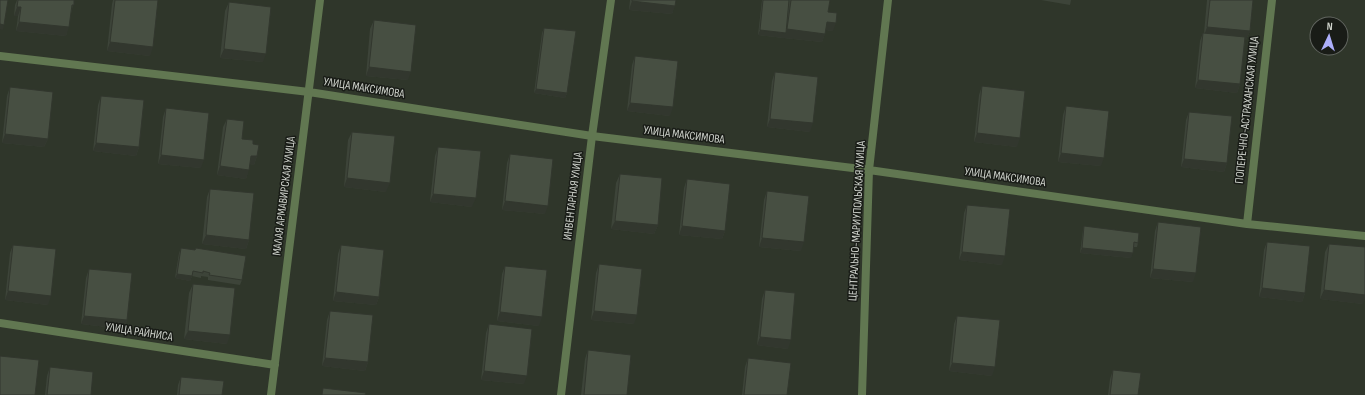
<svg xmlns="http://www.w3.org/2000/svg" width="1365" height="395" font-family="'Sofia Sans Condensed',sans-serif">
	<rect width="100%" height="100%" fill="#2f362a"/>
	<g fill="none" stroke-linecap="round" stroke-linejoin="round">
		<path stroke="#617751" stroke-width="8" d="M0,56L309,92L592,136L869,170L1247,224L1365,236
			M1247,224L1272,0
			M0,323L275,365
			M271,395L320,0
			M561,395L592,136L611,0
			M862,395L869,170L888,0"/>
	</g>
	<path fill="#3d4439" d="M17,0H74L66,36L16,31L18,16H14L15,5Z
		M113,0H155L150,56L107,51L112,4Z
		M630,0H676L672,14L629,10Z
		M762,0H830L828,12L833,31L826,30L822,42L784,38V37V38L758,35Z
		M1041,0H1071L1070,5Z
		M1207,0H1253L1250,31L1246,40H1245L1240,84L1237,93L1195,88L1200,41L1203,33H1204Z
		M229,2L263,62L220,58L225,11Z
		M374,20L408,80L366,76L370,29Z
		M544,28L567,93L565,98L534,93L542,33Z
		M635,56L670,116L627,111L632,65Z
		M775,72L810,132L767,127L772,81Z
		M982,86L1017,147L974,142L979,95Z
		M10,87L48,139L44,147L2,143L7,96Z
		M101,96L139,147L136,156L93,151L98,105Z
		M1066,106L1101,166L1058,162L1063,115Z
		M166,108L201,168L158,164L163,117Z
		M1189,112L1227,163L1224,172L1181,167L1186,120Z
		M227,119L242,139L253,144L257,156L254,165L250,164L246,179L217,175L223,127Z
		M352,132L386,192L344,187L348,140Z
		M438,147L472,207L430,202L435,156Z
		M510,154L545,214L502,210L507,163Z
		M620,174L658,225L654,234L611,229L616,183Z
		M687,179L725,231L722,239L679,235L684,188Z
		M210,189L249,240L246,249L202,244L207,197Z
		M767,191L801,251L759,247L764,200Z
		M967,205L1002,265L959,260L964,213Z
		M1158,222L1193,282L1150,278L1155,231Z
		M1084,226L1138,243L1137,247H1133L1131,258L1080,253L1083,230Z
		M1267,242L1305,293L1302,302L1259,297L1264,250Z
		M1329,244L1363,304L1320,299L1325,252Z
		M13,245L48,305L5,300L10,253Z
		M341,245L379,297L376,305L333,301L338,254Z
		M181,248L242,280L240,285L208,280V277L201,276V278L192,276L190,281L175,278L179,253Z
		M599,264L634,324L591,320L596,273Z
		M505,266L539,326L497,321L502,274Z
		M89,269L127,320L124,329L81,324L86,278Z
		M193,284L227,344L184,339L189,293Z
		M765,290L788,349L757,345L762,299Z
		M330,311L368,362L365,371L322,366L327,320Z
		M957,316L992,376L949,371L954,324Z
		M489,324L524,384L481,380L486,333Z
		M588,350L627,395H581L585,359Z
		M748,358L787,395H742L745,367Z
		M50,367L91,395H45L47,376Z
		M1113,370L1138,395H1108L1110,379Z
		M181,377L222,395H177L178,385Z"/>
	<path fill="#32372e" d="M632,1L675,6L672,14L629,10Z
		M17,7H21L18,16H14Z
		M19,22L69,27L66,36L16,31Z
		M827,22L836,23L833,31L824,30Z
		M0,24L4,25L3,30L0,29Z
		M1207,27L1250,31L1246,40L1204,36Z
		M787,29L825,34L822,42L784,38Z
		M760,30L786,33L784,38L758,35Z
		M110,42L153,47L150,56L107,51Z
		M224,49L266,54L263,62L220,58Z
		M369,67L411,72L408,80L366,76Z
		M1198,80L1240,84L1237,93L1195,88Z
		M536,89L567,93L565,98L534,93Z
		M630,103L673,107L670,116L627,111Z
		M770,119L813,123L810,132L767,127Z
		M977,133L1020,138L1017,147L974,142Z
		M5,134L48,139L44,147L2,143Z
		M96,143L139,147L136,156L93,151Z
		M1061,153L1104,158L1101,166L1058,162Z
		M161,155L204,160L201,168L158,164Z
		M251,156H257L254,165L248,164Z
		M1184,159L1227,163L1224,172L1181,167Z
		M220,166L249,170L246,179L217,175Z
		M347,178L390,183L386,192L344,187Z
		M433,194L476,198L472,207L430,202Z
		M505,201L548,206L545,214L502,210Z
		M615,221L658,225L654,234L611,229Z
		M682,226L725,231L722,239L679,235Z
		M206,235L249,240L246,249L202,244Z
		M762,238L804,242L801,251L759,247Z
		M1082,248L1133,253L1131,258L1080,253Z
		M962,252L1005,256L1002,265L959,260Z
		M1153,269L1196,273L1193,282L1150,278Z
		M177,274L192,276L190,281L175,278Z
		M1262,288L1305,293L1302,302L1259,297Z
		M1324,290L1365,295V299L1363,304L1320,299Z
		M8,291L51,296L48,305L5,300Z
		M336,292L379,297L376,305L333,301Z
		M594,311L637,315L634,324L591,320Z
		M500,312L542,317L539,326L497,321Z
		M84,316L127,320L124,329L81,324Z
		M188,331L230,335L227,344L184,339Z
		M760,337L791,340L788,349L757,345Z
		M325,358L368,362L365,371L322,366Z
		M952,363L995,367L992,376L949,371Z
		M484,371L527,376L524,384L481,380Z"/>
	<path fill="#474f42" stroke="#32372e" d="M0,0H8L4,25L0,24Z
		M18,0H74V5H72L69,27L19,22L21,7H17Z
		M115,0H158L153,47L110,42Z
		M632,0H676L675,6L632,1Z
		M763,0H789L786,33L760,30Z
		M791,0H830L828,12L837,13L836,23L827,22L825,34L787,29Z
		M1210,0H1253L1250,31L1207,27Z
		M229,2L271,7L266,54L224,49Z
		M374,20L416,25L411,72L369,67Z
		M544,28L576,31L567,93L536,89Z
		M1203,33L1245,37L1240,84L1198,80Z
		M635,56L678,61L673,107L630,103Z
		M775,72L818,77L813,123L770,119Z
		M982,86L1025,91L1020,138L977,133Z
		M10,87L53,92L48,139L5,134Z
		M101,96L144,100L139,147L96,143Z
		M1066,106L1109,111L1104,158L1061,153Z
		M166,108L209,113L204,160L161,155Z
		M1189,112L1232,116L1227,163L1184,159Z
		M227,119L244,121L242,139L253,140V144L259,145L257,156H251L249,170L220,166Z
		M352,132L395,136L390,183L347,178Z
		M438,147L481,151L476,198L433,194Z
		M510,154L553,159L548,206L505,201Z
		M620,174L662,178L658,225L615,221Z
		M687,179L730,184L725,231L682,226Z
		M210,189L254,193L249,240L206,235Z
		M767,191L809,196L804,242L762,238Z
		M967,205L1010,209L1005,256L962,252Z
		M1158,222L1201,227L1196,273L1153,269Z
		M1084,226L1139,233L1138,243L1134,242L1133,253L1082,248Z
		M1267,242L1310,246L1305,293L1262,288Z
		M1329,244L1365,247V295L1324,290Z
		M13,245L56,249L51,296L8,291Z
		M341,245L384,250L379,297L336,292Z
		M181,248L195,250L196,248L246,256L242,280L209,275L210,273L203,271V273L193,271L192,276L177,274Z
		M599,264L642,269L637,315L594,311Z
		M505,266L547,270L542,317L500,312Z
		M89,269L132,273L127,320L84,316Z
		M193,284L235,288L230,335L188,331Z
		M765,290L795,293L791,340L760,337Z
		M330,311L373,315L368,362L325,358Z
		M957,316L1000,320L995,367L952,363Z
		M489,324L532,329L527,376L484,371Z
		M588,350L631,355L627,395H584Z
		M0,356L39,360L35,395H0Z
		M748,358L791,363L787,395H744Z
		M50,367L93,372L91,395H47Z
		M1113,370L1141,373L1138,395H1110Z
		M181,377L224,381L222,395H179Z
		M323,388L366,393L365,395H322Z"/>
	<g text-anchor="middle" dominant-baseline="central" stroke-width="3" stroke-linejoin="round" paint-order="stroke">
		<g font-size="12" fill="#d0d4cd" stroke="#191c17">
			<text transform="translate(364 88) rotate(9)">УЛИЦА МАКСИМОВА</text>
			<text transform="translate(1247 110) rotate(-84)">ПОПЕРЕЧНО-АСТРАХАНСКАЯ УЛИЦА</text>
			<text transform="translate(684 135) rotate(7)">УЛИЦА МАКСИМОВА</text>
			<text transform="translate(1005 177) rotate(8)">УЛИЦА МАКСИМОВА</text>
			<text transform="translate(284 196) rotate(-83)">МАЛАЯ АРМАВИРСКАЯ УЛИЦА</text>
			<text transform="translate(573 196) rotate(-83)">ИНВЕНТАРНАЯ УЛИЦА</text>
			<text transform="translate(857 221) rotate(-87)">ЦЕНТРАЛЬНО-МАРИУПОЛЬСКАЯ УЛИЦА</text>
			<text transform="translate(139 332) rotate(9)">УЛИЦА РАЙНИСА</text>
		</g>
	</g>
	<g transform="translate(1329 36) rotate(4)"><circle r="19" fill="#191c17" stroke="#626660"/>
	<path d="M0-3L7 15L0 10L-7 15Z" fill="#adaffb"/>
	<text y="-6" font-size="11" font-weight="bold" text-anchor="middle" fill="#d0d4cd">N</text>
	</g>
</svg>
